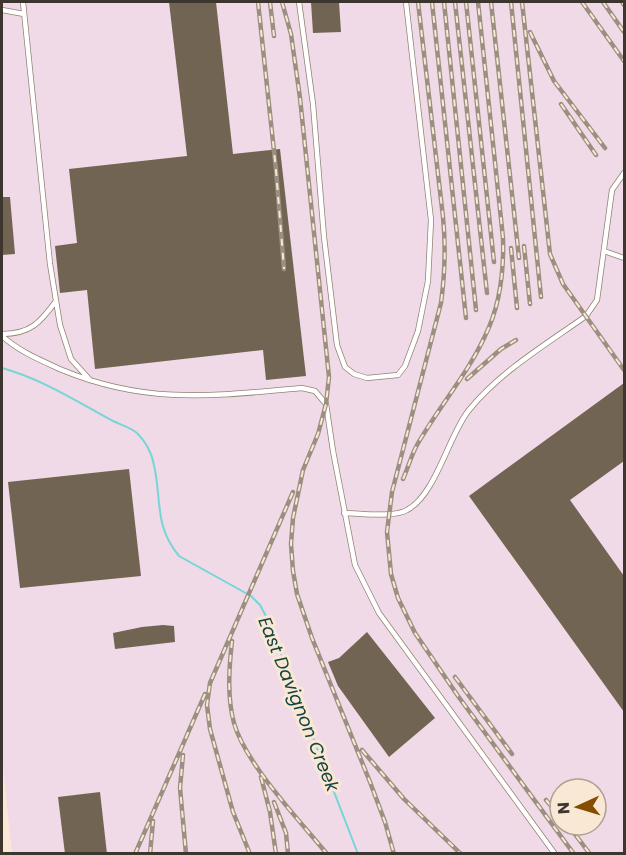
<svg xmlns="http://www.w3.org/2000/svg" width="626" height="855" font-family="Poppins,sans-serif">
	<rect width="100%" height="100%" fill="#f9e8d4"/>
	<path fill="#f0dae7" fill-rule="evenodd" d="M2,2H624V853H12L2,759ZM560,789H596V825H560Z"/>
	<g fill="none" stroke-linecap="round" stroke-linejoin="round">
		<path stroke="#76d5d7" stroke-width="2" d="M2,368C42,379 76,401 113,421C121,425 130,427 137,433C146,442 152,454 154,465C162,501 154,526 179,556L251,596L260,605L267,618L358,854"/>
	</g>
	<path fill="#726452" d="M169,2H216L233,154L280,149L306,376L266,380L263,350L95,369L87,290L60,293L55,246L77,243L69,169L187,156Z
		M311,2H339L341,32L313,33Z
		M2,197H10L15,254L2,255Z
		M624,383V461L570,500L624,576V712L469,496Z
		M129,469L141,576L20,588L8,482Z
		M163,625L174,626L175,642L115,649L113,633L142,627Z
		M367,632L435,718L389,757L338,686L328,662L339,658Z
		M100,792L107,854H65L58,797Z"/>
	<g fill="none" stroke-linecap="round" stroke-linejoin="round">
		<defs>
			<path id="lane" d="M23,2L50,264L60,325L71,359L90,380
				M299,2L313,104L324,237L337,345L345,367L354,374L367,378L398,375L405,366L418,331L428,281L431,220L406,2
				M2,10L24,14
				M604,251L624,258
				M2,334C30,334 40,323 56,301
				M2,336C20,352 40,360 62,370C147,405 213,396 302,388L315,391L326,404L333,451L355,565L379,613L555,854
				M344,513C360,513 393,518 407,510C436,495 449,434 469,410C501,371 545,345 586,316L597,300L612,190L624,173"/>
		</defs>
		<use href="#lane" stroke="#918370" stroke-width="6"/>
		<use href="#lane" stroke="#fff" stroke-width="4.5"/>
		<defs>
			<path id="rail" d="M258,2L276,170L284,269
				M270,2L274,36
				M282,2L291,34L300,98L329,377L326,404L318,434L303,470L293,518L291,544L293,571L297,594L312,638L370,782L385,822L394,854
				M418,2L443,217C446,247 445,273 441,303L392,492L387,532L391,574L398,598L415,633L458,696L574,854
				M432,2L466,318
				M444,2L476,310
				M455,2L487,293
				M466,2L494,262
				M491,2L519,258
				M511,2L541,297
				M522,2L550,254L563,284L624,370
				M582,2L624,61
				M603,2L624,32
				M622,2L624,5
				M530,32L554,81L605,148
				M561,104L596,155
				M524,246L530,304
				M511,248L517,308
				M467,379L501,349L516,340
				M403,479C408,468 411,456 417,445C438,408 467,375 485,336C500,306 504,271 503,238L478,2
				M232,641C229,668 227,697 234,723C245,763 300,821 327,854
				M455,677L512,754
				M362,750L404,799L461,854
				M183,755L180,788L186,854
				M261,777L270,812L276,854
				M546,800L560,816
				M274,802L286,833L288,854
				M568,825L590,854
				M135,854L205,694
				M150,854L153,821
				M250,854L233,812L210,729L207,705L210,683L293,492"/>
		</defs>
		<use href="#rail" stroke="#9b8f81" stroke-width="4.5"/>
		<use href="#rail" stroke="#f9e8d4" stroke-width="2" stroke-dasharray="7" stroke-linecap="butt"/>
	</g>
	<g text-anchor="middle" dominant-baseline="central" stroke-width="6" stroke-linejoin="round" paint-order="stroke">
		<g font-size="18" font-style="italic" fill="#164343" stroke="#f9e8d4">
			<text transform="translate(299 704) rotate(68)">East Davignon Creek</text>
		</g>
	</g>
	<rect width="626" height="855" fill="none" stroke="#3c362e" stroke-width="6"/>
	<g transform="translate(578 807) rotate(266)"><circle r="28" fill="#f9e8d4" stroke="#ada192" stroke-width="1.5"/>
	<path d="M0-4.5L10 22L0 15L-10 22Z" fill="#864d00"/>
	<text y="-9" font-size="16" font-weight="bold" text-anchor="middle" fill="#3c362e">N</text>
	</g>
</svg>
